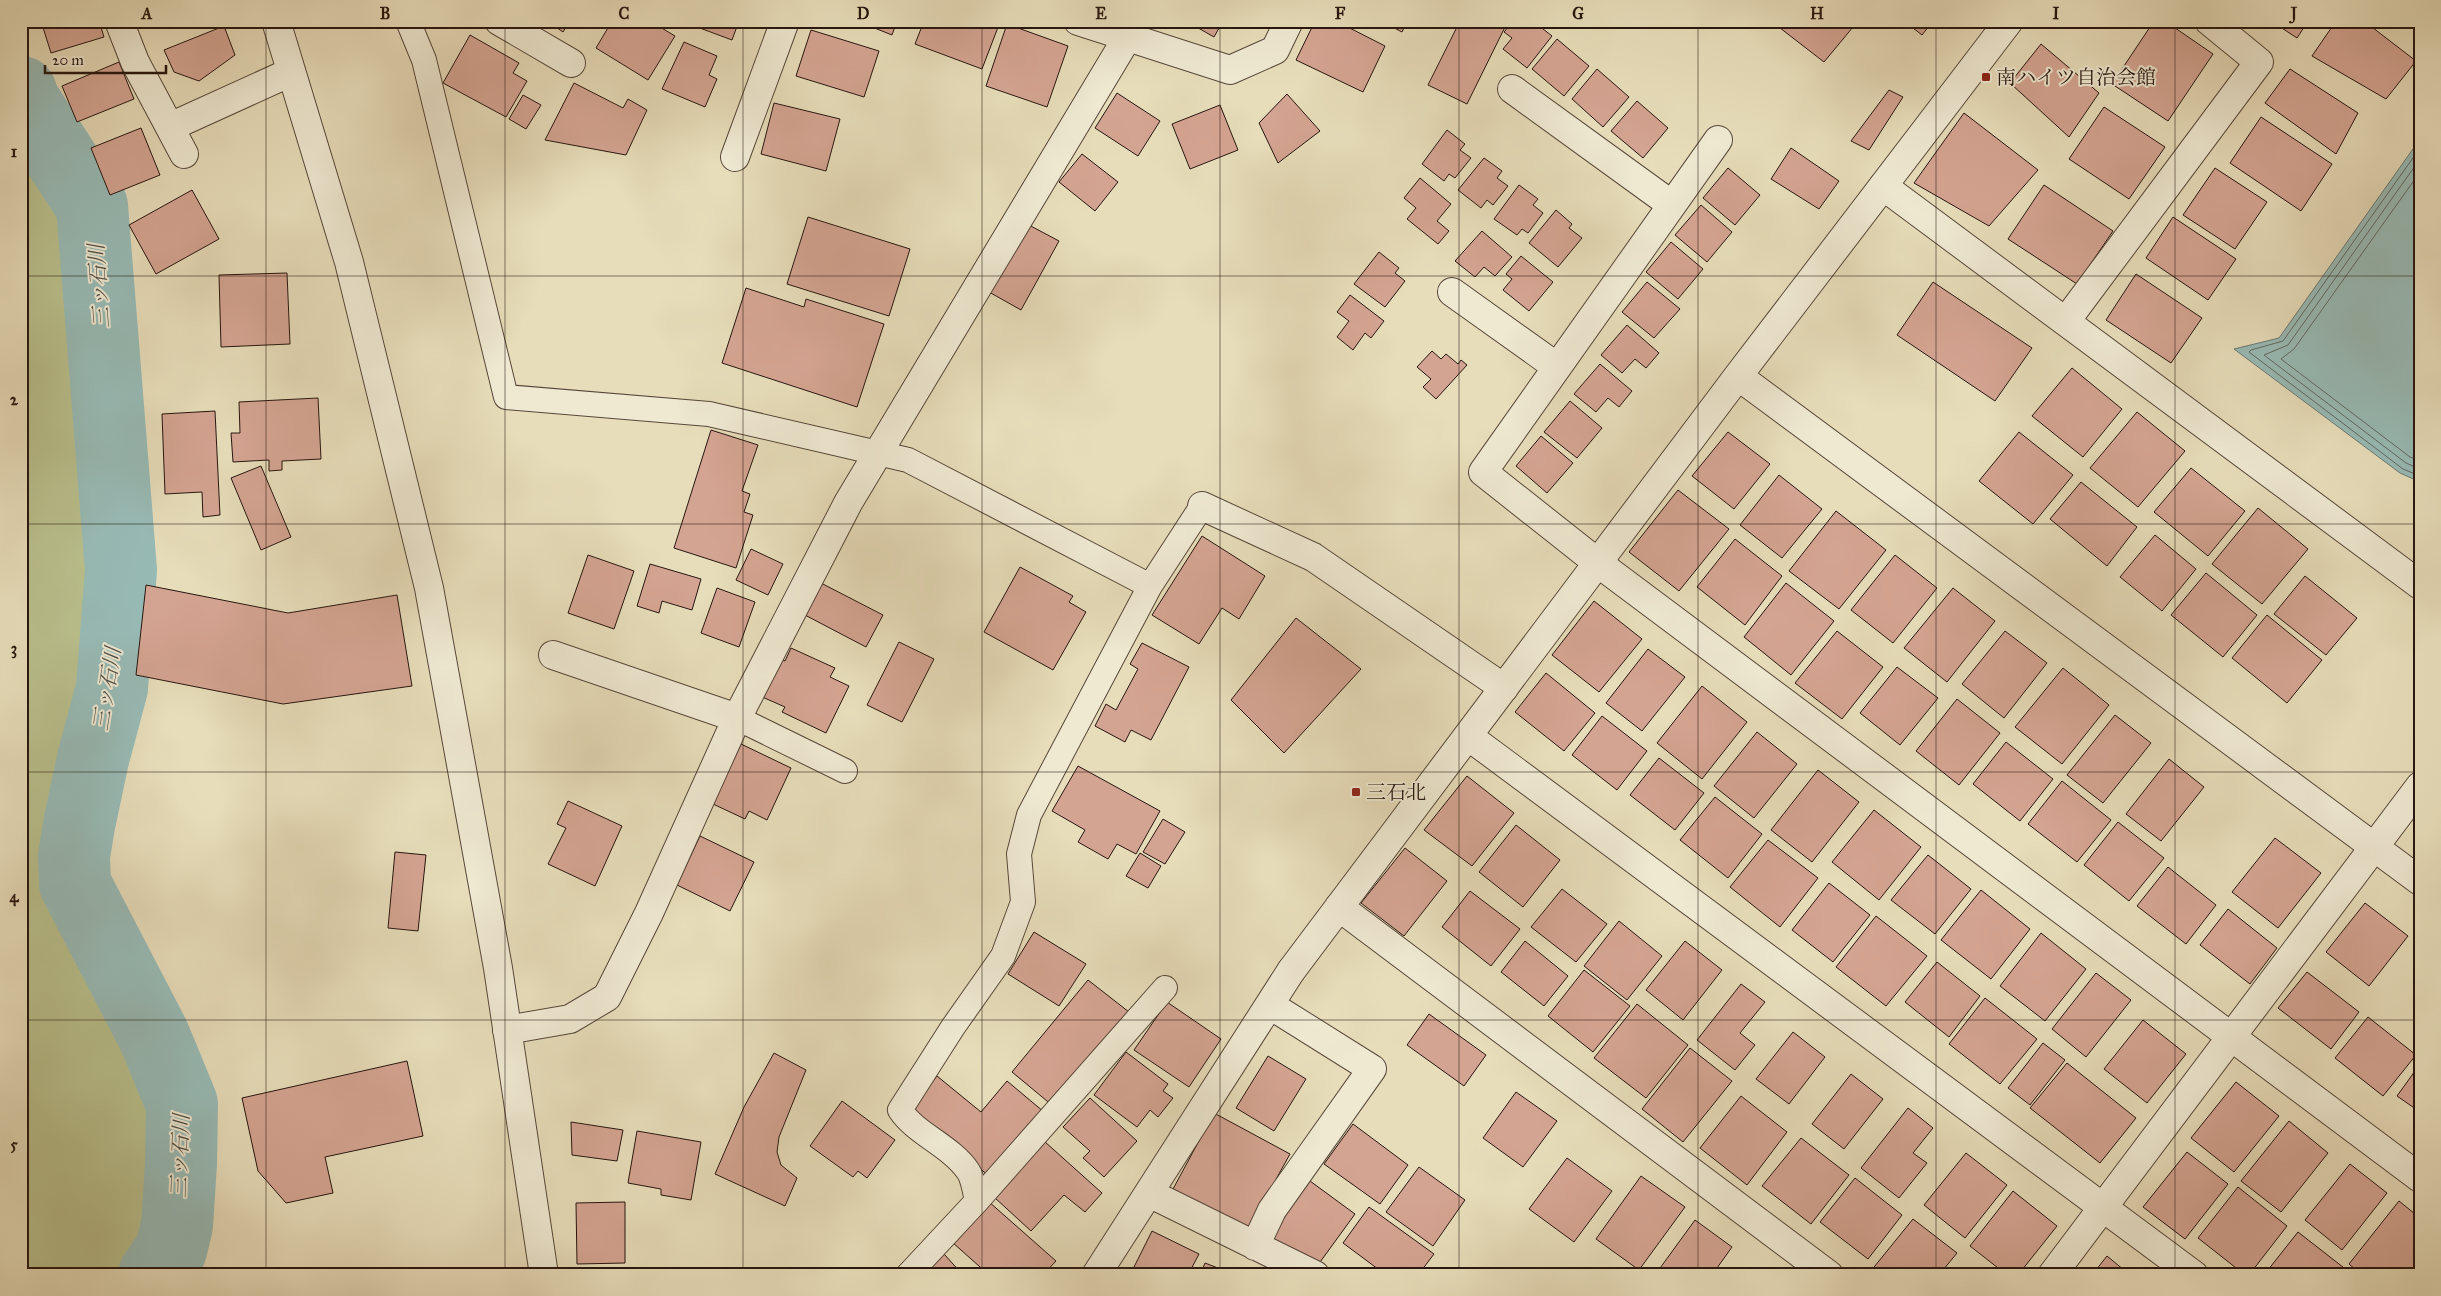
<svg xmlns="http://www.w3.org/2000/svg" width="2441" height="1296" font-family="'IM FELL Great Primer','Noto Serif JP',serif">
	<rect width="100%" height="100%" fill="#e7ddba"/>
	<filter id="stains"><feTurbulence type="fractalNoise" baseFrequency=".004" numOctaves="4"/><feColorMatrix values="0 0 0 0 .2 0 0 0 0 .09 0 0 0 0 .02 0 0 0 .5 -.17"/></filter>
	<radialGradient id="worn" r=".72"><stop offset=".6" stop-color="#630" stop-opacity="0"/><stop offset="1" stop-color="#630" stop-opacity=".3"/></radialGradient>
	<path fill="#b9c08d" stroke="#706b4e" d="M21,99L86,235L92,374L108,566L83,741L71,799L50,838L63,891L108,969L158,1096L159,1175L150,1247L168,1275H21Z"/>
	<path fill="#98bbb6" stroke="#6b7973" d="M2420,139V482L2400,473L2234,349L2279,338Z"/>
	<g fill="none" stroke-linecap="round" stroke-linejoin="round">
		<path stroke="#606862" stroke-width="1" d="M2420,148L2283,341L2251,350L2249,352L2403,469L2420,476
			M2420,159L2288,345L2264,355L2406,463L2420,469
			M2420,172L2294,349L2281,359L2410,457L2420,461"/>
		<path stroke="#98bbb6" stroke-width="72" d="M21,92L24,101L92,206L121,570L112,688L93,759L79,825L74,856L75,884L154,1036L182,1104L181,1164L177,1225L171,1250L154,1275"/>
	</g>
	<path fill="#d4a492" stroke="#27160f" d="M41,21H99L104,37L51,53Z
		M547,21H570L563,32Z
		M612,21H650L675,36L648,80L596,48Z
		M689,21H739L732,40L689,24Z
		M857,21H897L892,35Z
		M924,21H999L1000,22L982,69L915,44Z
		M1186,21H1223L1214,37Z
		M1315,21H1336L1385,46L1363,92L1296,60Z
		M1381,21H1407L1402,32Z
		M1460,21H1508L1467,104L1428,85Z
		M1513,21H1533L1552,36L1527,68L1503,49L1512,38L1504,32Z
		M1771,21H1858L1824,62Z
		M1904,21H1933L1922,35Z
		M2154,21H2165L2213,54L2168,121L2112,84Z
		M2271,21H2308L2297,38Z
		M2336,21H2364L2416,61L2386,99L2312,56Z
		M1007,24L1068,46L1047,107L986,86Z
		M224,26L235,55L199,81L174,72L164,50Z
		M811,30L879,51L864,97L796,76Z
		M470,35L519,63L513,73L527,81L506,117L443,83Z
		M1557,39L1589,66L1564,96L1532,69Z
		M684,42L717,56L709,75L717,79L705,107L662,89Z
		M2041,44L2099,93L2069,137L2010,83Z
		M119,62L134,99L77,122L62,86Z
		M1597,69L1629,97L1603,127L1572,99Z
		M2290,69L2358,113L2336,154L2265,103Z
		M574,83L623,108L628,99L647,110L626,155L545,140Z
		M1889,90L1903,97L1869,150L1851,141Z
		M1117,93L1160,121L1138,156L1095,128Z
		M1287,94L1320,131L1278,163L1259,123Z
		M523,95L541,105L526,129L509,119Z
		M1637,101L1668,128L1643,158L1611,131Z
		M774,103L840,119L826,171L761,154Z
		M1220,105L1238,150L1190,169L1172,124Z
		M2104,107L2165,147L2129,199L2069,159Z
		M1964,113L2038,170L1989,226L1914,183Z
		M2261,117L2332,164L2301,211L2230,163Z
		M141,128L160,175L110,195L91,148Z
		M1447,130L1465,144L1460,150L1471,158L1455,178L1449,174L1444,181L1422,164Z
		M1791,148L1839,181L1819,209L1771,179Z
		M1082,154L1118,182L1095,211L1059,182Z
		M1484,158L1502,171L1497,178L1508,186L1493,205L1487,200L1481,208L1458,190Z
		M1728,168L1760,195L1735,225L1703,198Z
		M2215,168L2267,202L2235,249L2183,215Z
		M1420,178L1451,204L1437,221L1449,231L1438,244L1407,219L1416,208L1404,198Z
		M1519,185L1538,199L1533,205L1543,213L1528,233L1522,229L1517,235L1494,219Z
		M2044,185L2113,231L2077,284L2008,239Z
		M192,190L219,239L156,274L129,225Z
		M1701,205L1732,232L1707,262L1675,235Z
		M1556,210L1572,224L1569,228L1582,238L1558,267L1529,243Z
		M808,217L910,249L889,316L787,284Z
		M2173,217L2236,259L2208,300L2146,258Z
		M1027,224L1059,241L1021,310L989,292Z
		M1482,231L1512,257L1495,276L1484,267L1475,277L1455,261Z
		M1671,242L1703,269L1678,299L1646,272Z
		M1379,252L1399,268L1395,273L1405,281L1385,307L1354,284Z
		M1521,256L1553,282L1529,311L1503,290L1512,279L1506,274Z
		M287,273L290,344L221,347L219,275Z
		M2136,274L2202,318L2171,363L2106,320Z
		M1647,282L1680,309L1654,338L1622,312Z
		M1933,282L2032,348L1995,401L1897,335Z
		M746,288L804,307L806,299L884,324L857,407L722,363Z
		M1350,295L1384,321L1371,338L1365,333L1353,350L1337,337L1349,321L1337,312Z
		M1627,325L1659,353L1646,368L1635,359L1622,373L1601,355Z
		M1432,351L1441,359L1446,354L1458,364L1461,360L1467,365L1436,399L1423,387L1431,379L1417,367Z
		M1600,364L1632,391L1619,407L1608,398L1596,412L1574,394Z
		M2072,368L2122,409L2083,457L2032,416Z
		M318,398L321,459L282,461V470L269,471V460L233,462L231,433H240L239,402Z
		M1570,401L1602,428L1577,458L1544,432Z
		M215,411L220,515L203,517L202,492L165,494L162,414Z
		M2137,412L2185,451L2138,507L2090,468Z
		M711,430L758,445L742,491L750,494L744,512L753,515L736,568L674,548Z
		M1728,432L1770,464L1734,509L1692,476Z
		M2019,432L2073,475L2033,524L1979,481Z
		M1541,436L1573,463L1547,493L1516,466Z
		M261,466L291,537L261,550L231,478Z
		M2191,468L2245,511L2208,556L2154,512Z
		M1779,475L1822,509L1782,558L1740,525Z
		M2081,482L2137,527L2107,566L2050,519Z
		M1678,490L1729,529L1679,591L1629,552Z
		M2258,508L2308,549L2262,604L2212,564Z
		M1836,511L1886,550L1839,609L1789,571Z
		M2155,535L2196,569L2162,611L2120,577Z
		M1202,536L1265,576L1239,619L1222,608L1199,644L1152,615Z
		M1735,539L1782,576L1745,625L1697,587Z
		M751,549L783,564L768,595L736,580Z
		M588,555L634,571L614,629L568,613Z
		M1895,555L1937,588L1893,643L1851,610Z
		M650,564L701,579L692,610L662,601L659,613L637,606Z
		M1020,567L1073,596L1069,602L1086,612L1053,670L984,632Z
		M2206,573L2257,615L2223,657L2171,615Z
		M2305,576L2357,618L2326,655L2274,614Z
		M819,582L883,615L866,647L803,614Z
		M1786,583L1834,621L1791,675L1744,637Z
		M146,585L288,613L397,595L412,686L283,704L136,675Z
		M717,588L755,602L739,647L701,633Z
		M1953,588L1995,621L1947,682L1904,648Z
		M1594,601L1642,639L1599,692L1552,655Z
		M2267,615L2322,660L2287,703L2232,658Z
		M1296,618L1361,669L1284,753L1231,700Z
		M1837,631L1883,667L1842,719L1795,683Z
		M2005,631L2047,663L2004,718L1962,684Z
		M899,642L934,659L902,722L867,705Z
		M1142,643L1189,667L1151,740L1131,730L1125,742L1095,726L1106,704L1116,710L1138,669L1130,664Z
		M791,648L835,668L830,677L849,686L826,733L782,712L785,707L760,696L778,658L785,661Z
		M1648,649L1685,677L1642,731L1606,703Z
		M1897,667L1938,698L1900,745L1860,713Z
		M2063,668L2109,705L2062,764L2015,727Z
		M1546,673L1595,713L1564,751L1515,712Z
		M1702,686L1747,722L1702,779L1657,743Z
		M1957,699L2000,733L1959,785L1916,751Z
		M2115,715L2151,743L2103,803L2067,775Z
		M1602,716L1647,751L1617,790L1572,755Z
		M1757,732L1797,764L1754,818L1714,786Z
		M2006,742L2053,779L2020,821L1973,784Z
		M741,744L791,768L767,820L749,811L745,819L713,804Z
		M1659,758L1704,793L1675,830L1630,795Z
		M2169,759L2204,787L2161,841L2126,814Z
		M1078,766L1160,811L1136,854L1117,844L1108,859L1078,842L1085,830L1052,811Z
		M1818,770L1859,802L1812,862L1771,830Z
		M1467,776L1514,813L1472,866L1424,830Z
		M2062,781L2111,820L2077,862L2028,824Z
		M1715,797L1762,834L1728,878L1680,840Z
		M568,801L622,826L595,886L548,864L566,828L557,824Z
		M1874,810L1921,847L1879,900L1832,862Z
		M1163,819L1185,832L1165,864L1143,852Z
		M2118,822L2164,858L2129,901L2084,865Z
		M1516,825L1560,860L1523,907L1479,872Z
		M700,836L754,862L730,911L677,885Z
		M2275,838L2321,873L2278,928L2232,892Z
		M1768,840L1818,878L1780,927L1730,887Z
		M1405,848L1447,881L1404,936L1361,903Z
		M395,852L426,855L418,931L388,928Z
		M1140,853L1161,866L1148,888L1126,876Z
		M1928,855L1971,889L1935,934L1891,900Z
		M2168,867L2216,905L2186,944L2137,906Z
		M1829,883L1870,915L1833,962L1792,930Z
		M1562,889L1607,924L1576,962L1531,927Z
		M1981,890L2030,929L1991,979L1941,940Z
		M1470,891L1520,929L1491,966L1442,927Z
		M2365,903L2408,936L2369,986L2326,952Z
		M2228,909L2277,948L2250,984L2200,945Z
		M1876,916L1927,956L1886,1006L1836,967Z
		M1619,921L1662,956L1627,1000L1584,966Z
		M1034,932L1086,964L1059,1006L1008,974Z
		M2041,933L2086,969L2045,1021L2000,986Z
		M1525,941L1568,976L1544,1006L1501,972Z
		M1685,941L1722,970L1683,1020L1646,990Z
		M1937,962L1980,996L1949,1037L1905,1002Z
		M1584,970L1630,1006L1593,1052L1548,1016Z
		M2307,972L2359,1012L2331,1049L2278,1008Z
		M2096,973L2131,1000L2086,1057L2052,1029Z
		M1088,980L1129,1012L1053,1106L1012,1072Z
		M1741,984L1765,1002L1740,1033L1755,1045L1735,1070L1697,1040Z
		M1985,998L2037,1039L2000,1084L1949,1044Z
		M1167,1002L1221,1039L1189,1087L1134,1050Z
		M1637,1004L1688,1045L1646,1098L1594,1058Z
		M1429,1014L1486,1055L1464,1086L1407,1045Z
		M2368,1017L2416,1055L2383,1096L2335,1058Z
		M2143,1020L2186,1054L2147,1103L2104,1069Z
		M1793,1032L1825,1057L1789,1104L1756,1079Z
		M2043,1043L2065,1060L2030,1105L2008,1088Z
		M1690,1048L1732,1081L1683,1142L1642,1109Z
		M1126,1052L1168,1084L1163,1091L1173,1098L1158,1117L1150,1110L1137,1127L1094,1095Z
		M774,1053L806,1070L779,1137L777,1152L781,1165L797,1178L785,1206L715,1174L744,1107Z
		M1268,1056L1306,1079L1274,1131L1236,1108Z
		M407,1061L423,1136L325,1157L333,1193L286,1203L258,1171L242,1098Z
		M2067,1063L2136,1118L2100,1163L2030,1108Z
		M2420,1064V1112L2397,1096Z
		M1851,1074L1883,1099L1844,1149L1812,1124Z
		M937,1076L981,1112L1007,1081L1044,1112L989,1176L909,1110Z
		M2236,1082L2279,1116L2234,1172L2191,1138Z
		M1516,1092L1557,1121L1523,1167L1483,1138Z
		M1741,1096L1787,1132L1747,1185L1700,1148Z
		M1090,1098L1137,1141L1104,1177L1083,1158L1090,1151L1063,1127Z
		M842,1101L895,1140L867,1178L858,1171L853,1177L810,1146Z
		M1908,1108L1933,1128L1913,1153L1927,1163L1899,1198L1861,1168Z
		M1214,1113L1290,1154L1248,1230L1173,1189Z
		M2289,1121L2328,1153L2281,1212L2241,1181Z
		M571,1122L623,1130L617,1161L572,1155Z
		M1353,1124L1408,1165L1380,1204L1324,1164Z
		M637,1131L701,1142L691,1200L661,1195V1189L628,1183Z
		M1801,1138L1849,1175L1811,1224L1762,1186Z
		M1044,1141L1102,1193L1085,1212L1064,1195L1031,1231L994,1197Z
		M2187,1152L2228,1184L2185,1239L2143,1207Z
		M1966,1153L2007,1185L1965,1238L1924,1205Z
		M1567,1158L1612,1191L1574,1242L1529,1209Z
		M2350,1164L2387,1193L2342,1250L2305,1220Z
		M1419,1167L1465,1200L1433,1246L1386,1212Z
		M1641,1176L1685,1207L1639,1270L1596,1239Z
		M1855,1178L1902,1215L1868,1259L1820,1222Z
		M1310,1181L1355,1214L1315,1269L1270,1236Z
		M2238,1187L2287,1226L2249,1275H2245L2198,1238Z
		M2013,1191L2057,1226L2018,1275H2007L1970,1246Z
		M988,1201L1056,1261L1043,1275H989L952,1242Z
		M2399,1201L2420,1218V1263L2410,1275H2362L2349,1264Z
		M625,1202V1263L577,1264L576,1203Z
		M1369,1207L1434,1254L1418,1275H1386L1343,1243Z
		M1913,1219L1957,1253L1939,1275H1873L1870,1272Z
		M1695,1220L1732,1247L1712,1275H1655Z
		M1152,1231L1199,1254L1188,1275H1130Z
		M2298,1232L2348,1271L2345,1275H2264Z
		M944,1254L963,1275H921Z
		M2107,1256L2130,1275H2092Z
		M1205,1263L1236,1275H1200Z"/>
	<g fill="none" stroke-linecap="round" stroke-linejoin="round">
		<defs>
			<path id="service" d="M408,21L424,60L506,397L709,414L908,460L1150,586
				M737,718L845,771
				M977,1201C975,1192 973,1178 968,1171C951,1146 916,1134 900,1110L953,1027L1003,956L1023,902L1019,854L1029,815L1150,586L1202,506
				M908,1275L977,1201L1165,988"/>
			<path id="minor" d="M119,21L135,62L184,154
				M499,21L571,63
				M1078,21L1230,70L1275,50L1289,21
				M1512,89L1672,205
				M170,127L291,72
				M1718,140L1483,472L1598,563L2420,1178
				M735,157L785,21
				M1883,186L2420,585
				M1452,292L1557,367
				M2066,321L2259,62L2209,21
				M1202,506L1313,557L1504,688
				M553,655L737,718
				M1468,736L2194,1275
				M1339,907L1829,1275
				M507,1030L570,1019L607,997L649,913L737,718L848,503L1127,38
				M1149,1193L1315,1275
				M1255,1246L1272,1210L1372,1069L1270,1005
				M1096,1275L1291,971
				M2052,1275L2420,786"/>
			<path id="tertiary" d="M276,21L349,262L429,588L498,968L544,1275
				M1738,376L2420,881
				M1291,971L1738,376L2009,21"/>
		</defs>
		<use href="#service" stroke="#57483a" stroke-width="26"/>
		<use href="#minor" stroke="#57483a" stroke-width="30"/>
		<use href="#tertiary" stroke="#57483a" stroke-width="30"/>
		<use href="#service" stroke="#efe9d2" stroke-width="24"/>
		<use href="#minor" stroke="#efe9d2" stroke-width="28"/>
		<use href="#tertiary" stroke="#efe9d2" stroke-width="28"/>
	</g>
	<path fill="none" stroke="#27160f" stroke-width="1" stroke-opacity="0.55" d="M266,21V1275M505,21V1275M743,21V1275M982,21V1275M1220,21V1275M1459,21V1275M1698,21V1275M1936,21V1275M2175,21V1275M21,276H2420M21,524H2420M21,772H2420M21,1020H2420"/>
	<g fill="#8f2418" stroke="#efe9d2" stroke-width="2">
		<rect x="1981" y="72" width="10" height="10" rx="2.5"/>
		<rect x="1351" y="787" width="10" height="10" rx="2.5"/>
	</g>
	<g text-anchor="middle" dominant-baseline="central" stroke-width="4" stroke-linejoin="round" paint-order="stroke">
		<g font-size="20" fill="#27160f" stroke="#efe9d2" text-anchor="start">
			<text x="1996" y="77">南ハイツ自治会館</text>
			<text x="1366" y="792">三石北</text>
		</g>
		<g font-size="21" font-style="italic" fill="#4f5049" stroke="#efe9d2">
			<text transform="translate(99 286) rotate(-94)">三ッ石川</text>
			<text transform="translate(107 689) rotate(-81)">三ッ石川</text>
			<text transform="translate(180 1156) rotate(-88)">三ッ石川</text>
		</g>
	</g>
	<rect width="2441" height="1296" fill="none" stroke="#e7ddba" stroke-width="55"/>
	<path d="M45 65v8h121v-8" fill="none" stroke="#27160f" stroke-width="2.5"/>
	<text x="52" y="65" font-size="15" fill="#27160f" stroke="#efe9d2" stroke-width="4" paint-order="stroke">20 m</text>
	<rect x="28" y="28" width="2386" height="1240" fill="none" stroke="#27160f" stroke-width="2"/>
	<g font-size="16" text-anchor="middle" font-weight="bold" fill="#27160f">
		<text x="147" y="19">A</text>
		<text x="385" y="19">B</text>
		<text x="624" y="19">C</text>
		<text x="863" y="19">D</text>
		<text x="1101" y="19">E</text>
		<text x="1340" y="19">F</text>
		<text x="1578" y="19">G</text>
		<text x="1817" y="19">H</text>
		<text x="2056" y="19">I</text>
		<text x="2294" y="19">J</text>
		<text x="14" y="157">1</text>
		<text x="14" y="405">2</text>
		<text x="14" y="654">3</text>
		<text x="14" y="902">4</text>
		<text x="14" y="1150">5</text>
	</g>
	<rect width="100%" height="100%" filter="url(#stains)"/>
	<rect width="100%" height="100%" fill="url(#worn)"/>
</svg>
